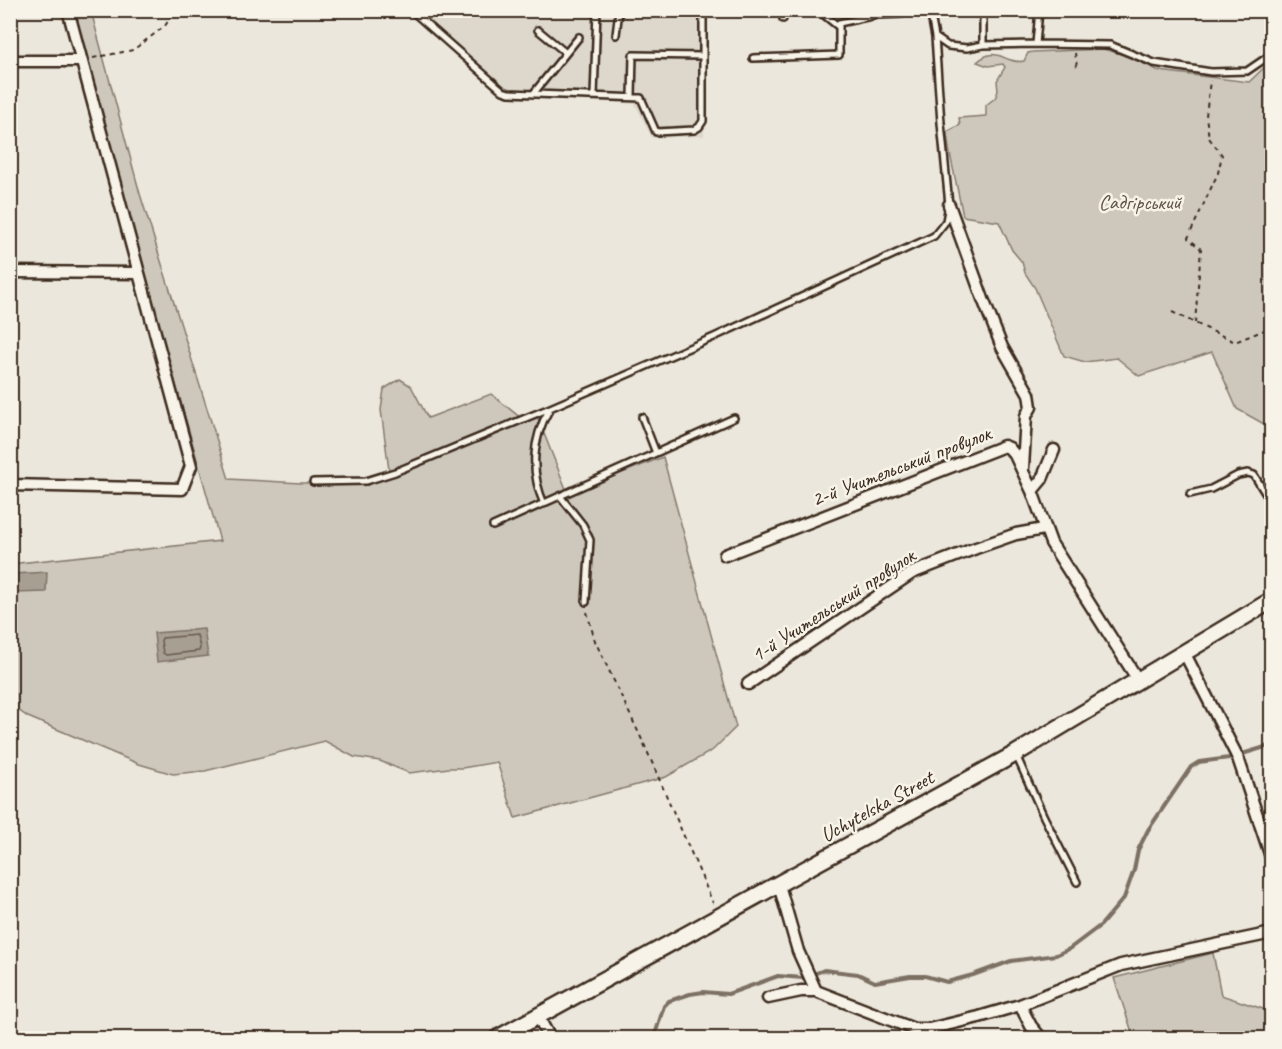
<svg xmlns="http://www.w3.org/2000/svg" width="1282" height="1049" font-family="Caveat,sans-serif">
	<rect width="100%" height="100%" fill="#ece7dc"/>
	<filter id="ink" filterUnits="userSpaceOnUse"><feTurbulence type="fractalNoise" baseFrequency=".0167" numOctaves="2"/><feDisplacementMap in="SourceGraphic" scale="12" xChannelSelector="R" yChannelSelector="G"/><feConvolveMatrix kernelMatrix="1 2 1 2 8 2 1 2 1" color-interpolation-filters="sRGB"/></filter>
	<g filter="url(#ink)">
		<path fill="#ddd7cc" d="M409,11H706L704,136L652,138L635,104L506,96Z"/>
		<path fill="#cec8bc" stroke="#84796d" stroke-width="1.5" d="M74,11H91L140,194L229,479L301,483H361L389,470L381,410L384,389L400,379L411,386L428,418L491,394L521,418L535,411L568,494L663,457L736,727L713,750L666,777L515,818L497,762L462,768H449L409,773L380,761L354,757L325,741L205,771L173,774L139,764L66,733L28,717L11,705L10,564L220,541L130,222Z
			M1103,49L1126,55L1159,71L1249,82L1271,61V428L1237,409L1212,352L1139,376L1117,358L1085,362L1064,356L1035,288L1025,273L1022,262L1012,250L999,222L963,216L949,149L947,132L960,125L959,118L986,116V105L995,98L998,91L997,81L1005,67L1003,64L988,66L977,62C997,44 1005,65 1024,61L1028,53L1033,52Z
			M1213,953L1221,995L1263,1009L1271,1014V1038H1134L1114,978Z"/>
		<path fill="#a89f93" stroke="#7c7064" stroke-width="1.5" d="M47,572L46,592L13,593L14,574Z
			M204,629L208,656L157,662L154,633Z"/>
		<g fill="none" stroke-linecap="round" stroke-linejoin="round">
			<path stroke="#67594d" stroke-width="1.5" d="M197,635L200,648L199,651L166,655L163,653L161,641L162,638Z"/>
			<path stroke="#7c7064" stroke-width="4" d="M654,1038L664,1006L669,1001L690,994L703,992L728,994L778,976L803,978L824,970L858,974L875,982L910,976H925L947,982L973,975L1011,961L1056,955L1069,949L1101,925L1124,898L1134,870L1138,850L1148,830L1191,767L1199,762L1229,758L1272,745"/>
			<defs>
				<path id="lane" d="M411,10L503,91L509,93L641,98L656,132L694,130L699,127L703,121V10
					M673,10V12
					M783,10V19
					M818,10L839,27
					M538,30L566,53
					M616,35L619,10
					M935,37L948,46L967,48L983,45L1036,44L1110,45L1154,63L1211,72L1247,71L1272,54
					M1036,44L1039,10
					M983,45V20
					M753,58L839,55V23L876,15L901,14L918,10
					M533,94L579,37
					M594,96L597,10
					M632,97L633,55L703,56
					M642,417L656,453
					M313,482L366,481L395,472L550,408L714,337L934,236L946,221L949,205L941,123L935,37L930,10
					M1190,494L1211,489L1238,475L1248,473L1254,475L1272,504
					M560,496L583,525L590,540L586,602
					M544,504C530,472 532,439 549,410
					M493,526L734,418
					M1016,755L1044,817L1077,882"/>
				<path id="street" d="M10,61H81
					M949,205L983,299L1002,347L1029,394L1031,407L1026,416L1023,468
					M10,272L139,273
					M10,485L182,489L191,466L68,10
					M1032,491L1042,479L1054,450
					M725,555L1004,446L1009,448L1015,455L1032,491L1051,543L1138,680
					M1184,652L1238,758L1272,860
					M748,684L912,573L976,548L1016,534L1044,529
					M779,885L798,951L816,991L914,1029H929L979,1017L1020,1005L1121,965L1272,933
					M768,998L801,991H816
					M1020,1005L1031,1026L1041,1038
					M537,1015L550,1038"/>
				<path id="secondary" d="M498,1038L1015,754L1272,600"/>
			</defs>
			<use href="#lane" stroke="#3b2a1e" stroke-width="10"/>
			<use href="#street" stroke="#3b2a1e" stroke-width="15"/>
			<use href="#secondary" stroke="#3b2a1e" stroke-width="20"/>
			<path stroke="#3b2a1e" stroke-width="2" stroke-dasharray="4.5 4.5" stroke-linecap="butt" d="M1075,53L1077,67
				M93,58L133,50L165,26L175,10
				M1172,312L1235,342L1272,327
				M1195,323L1201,249L1188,238L1218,173L1222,155L1209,138L1206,116L1210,80
				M587,612L595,641L644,744L713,903"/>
			<use href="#lane" stroke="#f7f3e8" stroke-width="5"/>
			<use href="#street" stroke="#f7f3e8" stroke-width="10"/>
			<use href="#secondary" stroke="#f7f3e8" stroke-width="15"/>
		</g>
	</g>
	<g text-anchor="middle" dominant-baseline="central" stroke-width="5" stroke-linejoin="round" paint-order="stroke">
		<g font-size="21" fill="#605246" stroke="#f7f3e8">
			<text x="1140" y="202">Садгірський</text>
		</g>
		<g font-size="21" fill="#3b2a1e" stroke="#f7f3e8">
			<text transform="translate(901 466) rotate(-21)">2-й Учительський провулок</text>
			<text transform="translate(833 605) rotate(-33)">1-й Учительський провулок</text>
			<text transform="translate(877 806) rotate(-29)">Uchytelska Street</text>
		</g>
	</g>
	<rect width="1282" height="1049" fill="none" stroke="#f7f3e8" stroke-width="36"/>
	<rect x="18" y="18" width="1246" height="1013" fill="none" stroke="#3b2a1e" stroke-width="2" filter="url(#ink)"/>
</svg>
